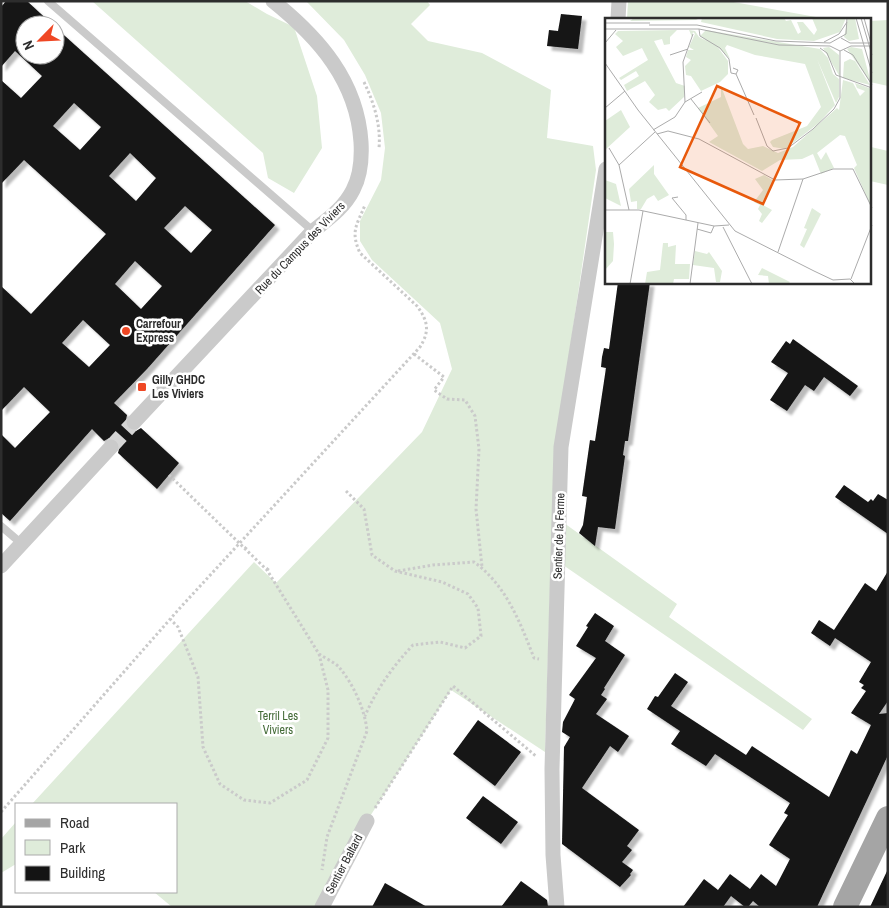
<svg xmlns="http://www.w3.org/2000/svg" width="889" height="908" font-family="'Archivo Narrow',sans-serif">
	<defs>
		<filter id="shadow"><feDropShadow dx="4.5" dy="4.5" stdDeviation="1" flood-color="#0004"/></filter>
	</defs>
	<rect width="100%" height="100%" fill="#fff"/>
	<path fill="#dfecda" d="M92,1H245L267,14L294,27L317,96L322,148L294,193L268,178L263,153Z
		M306,1H427L430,5L411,24L428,41L482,53L551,90L547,138L593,146L596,170L554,459L545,752L451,690L367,821L319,907H172L154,892H176V804H32L254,562L276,583L422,432L452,369L440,323L372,260L360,241V221L381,180L385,148L381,113L365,75L344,40Z
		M628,1H728L827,19H627Z
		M888,20V86L870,82V21Z
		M871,147L888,151V185L870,181Z
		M564,523L677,604L669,617L812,719L803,730L563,565Z
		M16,822V864L1,873V839Z"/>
	<path fill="#141414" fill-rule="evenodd" filter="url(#shadow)" d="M6,1H27L53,25H25V55H55V27L275,225L147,369L114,403L127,415L125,424L128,429L136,431L141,428L179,463L157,489L118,453L120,445L117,440L109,438L104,441L92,429L10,521L1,513V434L15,448L50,412L24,387L1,411V286L31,314L106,234L24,160L1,184V80L21,98L42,76L15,51L1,67V7ZM74,103L101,127L80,150L53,126ZM130,153L156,178L136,201L109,176ZM185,206L212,230L191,253L164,228ZM135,261L162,286L141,309L115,284ZM83,320L110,345L89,367L62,343Z
		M561,14L582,16L578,49L547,46L549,30L558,31Z
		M618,282H650L628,441H625L623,455L625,456L615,529L598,527L595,546L579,533L583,525L587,497L582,496L590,440L595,441L606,368L601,367L602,357L604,348L609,349Z
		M793,339L858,386L850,396L824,377L814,391L805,385L787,411L770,400L788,373L771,362L786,341L790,344Z
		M844,485L868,502L871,499L873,501L878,494L888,500V534L835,497Z
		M888,571V701L879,714L888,713V755L817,907H760L753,901L748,907H745L731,896L723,907H683L704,879L718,890L730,874L750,889L761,874L776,886L790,859L769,845L788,815L784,813L790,803L715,754L706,766L671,744L680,731L647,709L655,696L658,697L675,673L688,682L671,706L746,755L752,746L829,797L851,750L857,754L871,725L851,713L866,691L861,688L864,685L859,682L871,662L835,638L830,646L811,633L819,620L834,630L865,583L876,591Z
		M595,613L614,626L605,641L625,655L604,688L605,689L601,695L607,699L596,714L629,736L618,752L610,746L582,788L639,830L627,846L632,850L622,862L633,870L630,874L631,875L620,887L562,844L564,747L570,737L562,732L563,722L575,699L569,695L596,658L576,646L588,627L586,626Z
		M478,720L521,752L495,786L453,754Z
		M483,796L518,822L501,844L466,818Z
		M888,869V907H870Z
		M521,881L547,900L548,907H501Z
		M385,883L427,907H372Z"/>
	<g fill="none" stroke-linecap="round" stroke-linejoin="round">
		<path stroke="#d5d5d5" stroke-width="15" stroke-dasharray="15 8" stroke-linecap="butt" d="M111,447L134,422"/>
		<path stroke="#cacaca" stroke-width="3" stroke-dasharray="2.5 2.5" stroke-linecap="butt" d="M364,82C374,103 381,125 379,148
			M414,354L444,377L434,390L447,399L465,400L475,416L479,449L476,509L482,567
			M169,475L267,570L319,654L328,690V738L307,780L270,803L244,800L220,784L203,747L198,677L178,627L170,619
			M346,491L364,509L372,555L395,571L442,582L468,594L478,608L481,636L465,648L440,642L413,645C393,666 376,690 365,716
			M245,549L248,545
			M267,570L270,566
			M398,571L433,565L474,562C506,585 520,622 534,658L539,659
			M319,654C325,658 334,662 339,667C353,684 365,709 367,731L327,837L322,870
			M375,808L453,686L537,757
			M1,812L179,609L420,347C430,331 428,321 417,306L360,253C350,231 357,225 365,205"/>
		<path stroke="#cacaca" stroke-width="8" d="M48,1L313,231
			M1,526L22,544"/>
		<path stroke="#cacaca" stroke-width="15" d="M618,19L619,1
			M134,422L313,231C328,219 344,208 353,190C361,175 362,159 361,142C357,81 319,38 273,1
			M1,566L111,447
			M322,907L367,821
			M557,907L553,855L552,769L561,447L606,169"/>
		<path stroke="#a5a5a5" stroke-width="24" d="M845,907L888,818"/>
	</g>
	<g fill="#ef4724" stroke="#fff" stroke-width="2">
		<circle cx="126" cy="331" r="5"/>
		<rect x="137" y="382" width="10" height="10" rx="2.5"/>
	</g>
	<g text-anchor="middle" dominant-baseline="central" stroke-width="5" stroke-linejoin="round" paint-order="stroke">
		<g font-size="12" fill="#2d2d2d" stroke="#fff">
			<text transform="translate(300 248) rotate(-46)">Rue du Campus des Viviers</text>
			<text transform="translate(559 536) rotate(-88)">Sentier de la Ferme</text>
			<text transform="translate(344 864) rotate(-62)">Sentier Baltard</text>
		</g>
		<g font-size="12" font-weight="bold" fill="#2d2d2d" stroke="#fff" text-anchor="start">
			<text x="136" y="324">Carrefour<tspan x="136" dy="14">Express</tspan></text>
			<text x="152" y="380">Gilly GHDC<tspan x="152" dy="14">Les Viviers</tspan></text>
		</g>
		<g font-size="12" fill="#446b38" stroke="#fff">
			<text x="278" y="716">Terril Les<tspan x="278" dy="14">Viviers</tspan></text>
		</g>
	</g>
	<g transform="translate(605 18)">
		<rect width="266" height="266" fill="#fff"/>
		<path d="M29,0H89L93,2L25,3ZM97,0H179L181,3L186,2L193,16L196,14L192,4H198L209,17L212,12L207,0H241L235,14L209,23L172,21L96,4ZM243,0H250L254,21L244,23L239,19ZM72,12L65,19V26L59,27L57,21L49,23L71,65L80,68L79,79L64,93L61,90L53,92L44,84L50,77L40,63L22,73L19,67L34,58L31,53L16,62L14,60L43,42L37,30L18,38L11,29L18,23L10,16L13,13ZM84,12L90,13L94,19L102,23L95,18L101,12L215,31L223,40L228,56L234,61V79L231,85L212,41L230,87L214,105L180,131L168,129L165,124L167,122L202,108L216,89L200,46L150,37L122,27L120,30L125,41L112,28L123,43V56L115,64L96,73L86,58L81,57L80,48L86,42L81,39L83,32H89L84,29L90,16L88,14L87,19ZM224,29L234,37L235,59L218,30ZM246,29L257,31L266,65L242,31ZM245,41L250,43L265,67L238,60L239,44ZM238,62L248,65L255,78L260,73L252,70L250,65L267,71L266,189L249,150L252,147L240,118L235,117L212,135L216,142L221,134L229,150L216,156L208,136L197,141L175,142L157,153L104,124L113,118L93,90L116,79V68L138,126L143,131L158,128L173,135L188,129L232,90L234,92ZM16,92L25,109L0,132V103ZM49,147V156L64,177L53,183L49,177L42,181L36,191H32V183L26,184L24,171ZM159,157L169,163L156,186L167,192L157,205L154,203L157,196L153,191L155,187L149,184L158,172L150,161ZM0,162L11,166L16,188L0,180ZM207,190L216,196L199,230L195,227L202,211L199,210ZM0,214H8L9,226L8,243L0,252ZM58,225H63V229L71,227L70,246H85L84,261H69L68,266H40L42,254L55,252ZM90,233L102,236L104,234L117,253L115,264H111L109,250L88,247ZM157,250L185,264L183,266H164L163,258L153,257Z" fill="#dfecda"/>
		<path fill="none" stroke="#ababab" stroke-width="1" d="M251,0L267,55M256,0L267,37M259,0L266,25M0,5H45M44,7H92L171,23L225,25L241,16L242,0M0,11H94L174,27L225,28L235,33L246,28H267M94,11L95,18L115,30L124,41L126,55L131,56M236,20L245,25H267M219,24L234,16L242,4M0,25L11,12M215,30L222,35L231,57L267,70M239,32L248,37L267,67M65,37L83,31M0,45L33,92L130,213L209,253L228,262L245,261L250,266M128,50L133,52L131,56L149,97M86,81L105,105M80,84L78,44L88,16M0,90L20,73M151,100L162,128L168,133L183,130L208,111L229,91L235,80V33M48,112L70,99L80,84L97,74M52,116L63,113L94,121L170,162L198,161L228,151H248L267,190M4,130L14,147L24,192M14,147L50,114M73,179L67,180L81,197V202M0,192H34L109,208L124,207M118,209L147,266M92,211L106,215L109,208M173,234L198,161M246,261L267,207M25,266L38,193M85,266L93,205"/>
		<path fill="#e8590c" fill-opacity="0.15" stroke="#e8590c" stroke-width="2.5" d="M112,68L195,105L158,186L75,149Z"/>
		<rect width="266" height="266" fill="none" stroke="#2d2d2d" stroke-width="2.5"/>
	</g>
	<rect width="889" height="908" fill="none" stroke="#2d2d2d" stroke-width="5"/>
	<rect x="15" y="803" width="162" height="90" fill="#ffffff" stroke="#ababab"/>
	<rect x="25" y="819" width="25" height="8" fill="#a5a5a5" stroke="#ababab"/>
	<text x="60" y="828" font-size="15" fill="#2d2d2d">Road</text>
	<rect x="25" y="840" width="25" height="15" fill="#dfecda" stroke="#ababab"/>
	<text x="60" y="853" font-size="15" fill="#2d2d2d">Park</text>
	<rect x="25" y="866" width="25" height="15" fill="#141414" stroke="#ababab"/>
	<text x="60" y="878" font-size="15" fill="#2d2d2d">Building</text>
	<g transform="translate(40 40) rotate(246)"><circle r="24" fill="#ffffff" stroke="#ababab"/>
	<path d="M0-4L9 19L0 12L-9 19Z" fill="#ef4724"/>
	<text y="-8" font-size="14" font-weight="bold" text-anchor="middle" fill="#2d2d2d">N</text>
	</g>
</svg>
